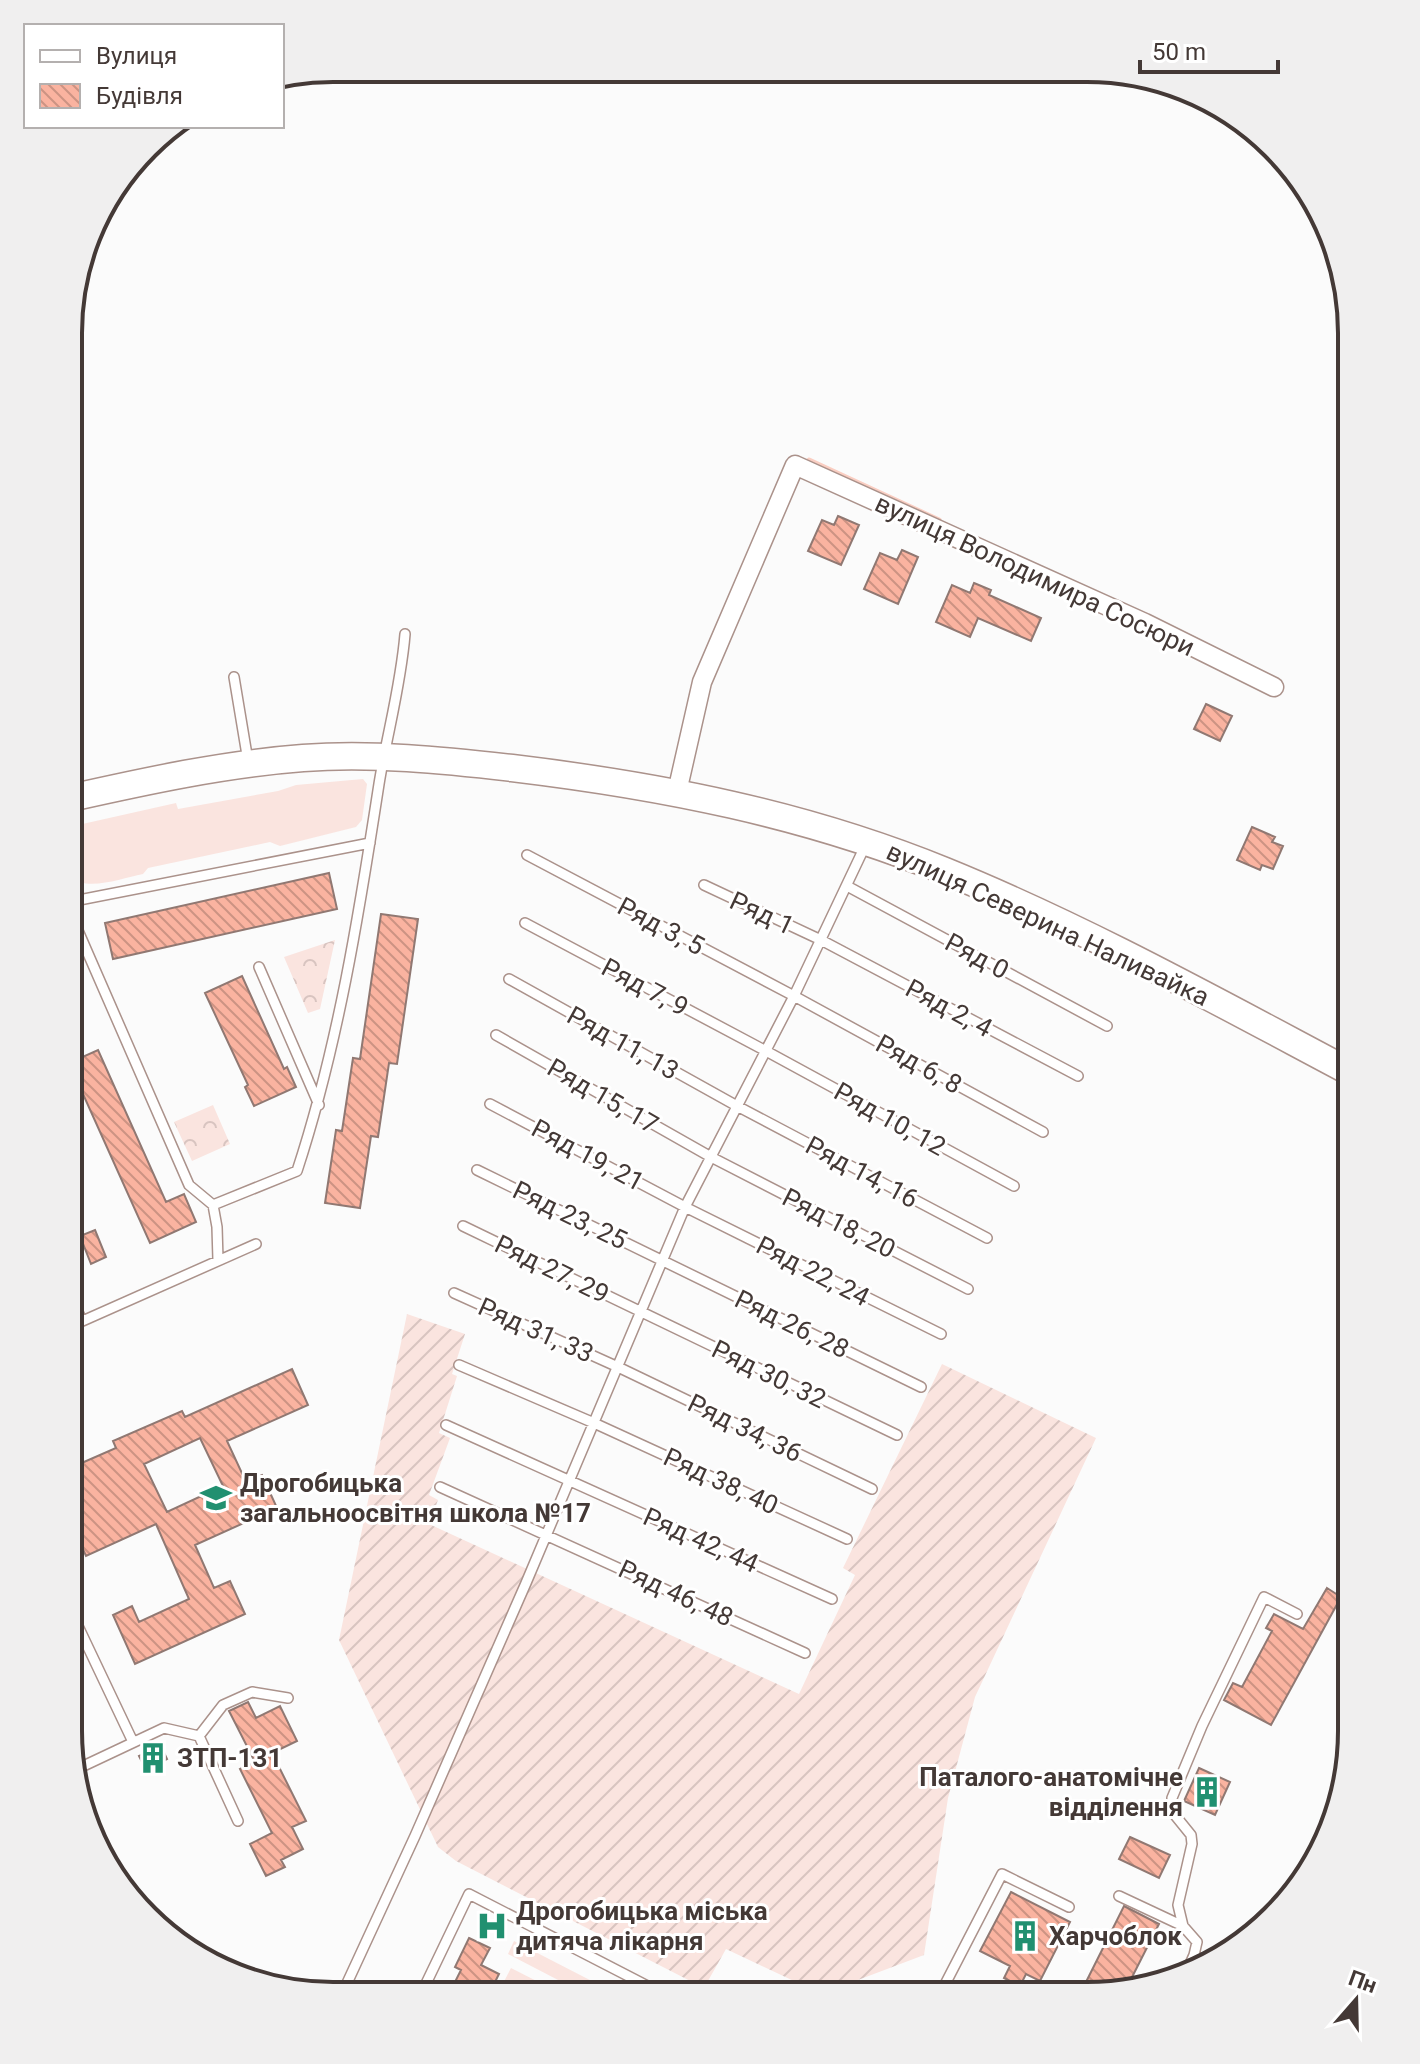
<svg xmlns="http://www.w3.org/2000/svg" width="1420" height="2064" font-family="Roboto,sans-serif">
	<defs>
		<pattern id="forest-crowns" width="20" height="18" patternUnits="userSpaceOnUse" patternTransform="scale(2)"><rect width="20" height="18" fill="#fae4df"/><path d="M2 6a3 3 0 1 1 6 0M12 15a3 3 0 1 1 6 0" fill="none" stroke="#d8c4c0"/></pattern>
		<pattern id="garden-furrows" width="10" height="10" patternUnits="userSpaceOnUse" patternTransform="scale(2)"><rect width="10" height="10" fill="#fae4df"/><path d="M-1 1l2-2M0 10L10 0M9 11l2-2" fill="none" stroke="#d8c4c0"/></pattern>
		<pattern id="building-back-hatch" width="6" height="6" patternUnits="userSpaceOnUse" patternTransform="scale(2)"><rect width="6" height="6" fill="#fab3a0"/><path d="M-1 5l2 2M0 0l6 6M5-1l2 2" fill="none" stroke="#cc9383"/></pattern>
	</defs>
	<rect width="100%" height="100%" fill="#fbfbfb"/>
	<path fill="#fae4df" d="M363,779L367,784L362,820L356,827L280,846L270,842L148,868L143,874C121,878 89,892 69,877V827L176,803L178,809L278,791L296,785Z
		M514,1941L619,1995H587L508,1954Z
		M511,1968L564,1995L505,1994L499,1991Z"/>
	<path fill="url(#forest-crowns)" d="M335,940L320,1009L308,1013L284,957Z
		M213,1105L230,1144L192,1161L174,1122Z"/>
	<path fill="url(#garden-furrows)" d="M407,1314L465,1334L452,1374L457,1376L439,1433L450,1438L429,1495L438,1500L429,1524L799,1694L855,1575L843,1568L942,1364L1096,1438L975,1697L948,1798L924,1955L858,1980L813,1990L726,1949L704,1988L456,1861L438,1847L339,1640Z"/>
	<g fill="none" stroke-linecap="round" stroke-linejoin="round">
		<path stroke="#facec2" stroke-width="5" d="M809,460L939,520"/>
	</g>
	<path fill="url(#building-back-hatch)" stroke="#907872" stroke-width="2" fill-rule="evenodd" d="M838,516L859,525L841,565L808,551L822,520L834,525Z
		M902,550L918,557L898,604L864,589L880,553L897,560Z
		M974,583L991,590L989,595L1041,618L1031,641L978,618L970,637L936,622L952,585L970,593Z
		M1206,704L1232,716L1220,741L1194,729Z
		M1252,827L1275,837L1272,842L1283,846L1273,869L1262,865L1260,870L1237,860Z
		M329,873L337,909L113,959L105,923Z
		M381,914L418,919L397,1064L389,1063L378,1137L371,1136L360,1208L325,1203L336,1130L342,1131L353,1058L360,1059Z
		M242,976L284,1069L287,1067L296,1087L254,1106L245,1087L248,1085L205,993Z
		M98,1050L166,1202L184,1194L196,1222L150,1243L69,1063Z
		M95,1230L106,1257L91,1264L80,1236Z
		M292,1369L308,1405L227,1441L246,1482L262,1475L277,1508L195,1545L214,1588L230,1581L245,1614L135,1664L113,1615L132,1606L139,1622L189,1599L156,1524L86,1556L68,1517V1469L116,1448L113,1441L182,1411L185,1417ZM200,1438L223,1486L167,1512L144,1464Z
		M1327,1588L1341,1597L1271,1725L1224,1700L1233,1683L1242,1687L1272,1631L1266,1628L1274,1614L1303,1629Z
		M248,1702L256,1718L280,1706L297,1741L272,1753L306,1821L292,1827L303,1849L281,1860L285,1867L266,1876L250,1844L272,1833L240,1769L255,1762L229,1711Z
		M161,1746L167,1759L146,1770L139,1756Z
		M1199,1768L1230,1782L1215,1815L1184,1801Z
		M1130,1837L1170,1855L1159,1878L1119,1859Z
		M1011,1892L1070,1922L1040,1981L1026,1974L1020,1986L1004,1978L1010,1966L980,1951Z
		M1124,1906L1159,1924L1127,1987L1079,1996Z
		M469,1938L490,1948L481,1965L499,1974L489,1994H449L461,1970L455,1967Z"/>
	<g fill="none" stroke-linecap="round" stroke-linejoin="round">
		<defs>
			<path id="lane" d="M234,677L248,761
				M527,855L794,996L1043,1132
				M704,885L821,940L1078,1076
				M847,886L1107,1026
				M69,902L370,843
				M69,910L189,1185L213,1205L217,1227L218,1260
				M525,923L766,1051L1014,1186
				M259,967L319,1105
				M509,979L737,1106L987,1238
				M496,1035L711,1157L968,1289
				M490,1104L685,1207L941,1334
				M477,1170L921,1387
				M213,1205L297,1171C338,1046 359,914 379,784C387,734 401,685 405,634
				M463,1226L897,1435
				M69,1292L82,1321
				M454,1293L618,1367L872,1489
				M69,1327L256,1244
				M459,1365L594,1423L847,1539
				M446,1425L832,1599
				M440,1487L805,1653
				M68,1605L133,1742
				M199,1736L223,1705L252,1692L288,1698
				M77,1769L164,1728L199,1736L238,1821
				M1119,1896L1183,1926
				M1194,1955L1197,1942L1183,1926L1178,1905L1192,1844L1191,1835L1174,1814L1172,1798L1202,1726L1264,1597L1297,1614
				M1186,1973L1194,1955L1210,1963
				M342,1994L415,1836L526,1583L685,1207L794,996L866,844
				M421,1994L469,1894L665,1995
				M939,1996L1002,1874L1069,1907"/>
			<path id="street" d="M677,792L702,682L795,465L1145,623L1274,687"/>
			<path id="secondary" d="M70,798C146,781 224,764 303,758C373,753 442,760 512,768C662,786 805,814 945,871C1085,928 1218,1002 1352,1073"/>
		</defs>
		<use href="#lane" stroke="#ab928b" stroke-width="12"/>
		<use href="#street" stroke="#ab928b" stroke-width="21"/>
		<use href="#secondary" stroke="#ab928b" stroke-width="29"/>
		<use href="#lane" stroke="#fff" stroke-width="9"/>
		<use href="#street" stroke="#fff" stroke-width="18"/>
		<use href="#secondary" stroke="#fff" stroke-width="26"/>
	</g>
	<defs>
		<symbol id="school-bare" viewBox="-9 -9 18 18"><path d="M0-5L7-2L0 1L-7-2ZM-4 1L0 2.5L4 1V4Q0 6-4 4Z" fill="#219070" stroke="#fff" stroke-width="2.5" paint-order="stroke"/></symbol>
		<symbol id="building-bare" viewBox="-9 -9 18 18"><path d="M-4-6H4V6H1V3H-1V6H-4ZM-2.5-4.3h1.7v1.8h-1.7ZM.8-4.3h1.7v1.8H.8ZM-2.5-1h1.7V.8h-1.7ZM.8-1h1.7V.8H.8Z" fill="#219070" stroke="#fff" stroke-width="2.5" paint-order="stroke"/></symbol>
		<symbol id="hospital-bare" viewBox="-9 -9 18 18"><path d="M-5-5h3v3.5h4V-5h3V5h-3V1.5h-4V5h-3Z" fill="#219070" stroke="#fff" stroke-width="2.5" paint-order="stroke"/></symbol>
	</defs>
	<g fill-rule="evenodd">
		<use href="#school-bare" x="194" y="1476" width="44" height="44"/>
		<use href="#building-bare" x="131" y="1736" width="44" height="44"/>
		<use href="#building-bare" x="1185" y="1770" width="44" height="44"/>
		<use href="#hospital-bare" x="470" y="1904" width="44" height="44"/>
		<use href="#building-bare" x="1003" y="1914" width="44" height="44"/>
	</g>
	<g text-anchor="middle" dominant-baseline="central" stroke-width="6" stroke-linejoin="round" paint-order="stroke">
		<g font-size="26" fill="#443936" stroke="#fff">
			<text transform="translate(1035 575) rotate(25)">вулиця Володимира Сосюри</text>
			<text transform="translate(762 913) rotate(25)">Ряд 1</text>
			<text transform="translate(1048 924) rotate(25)">вулиця Северина Наливайка</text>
			<text transform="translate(661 926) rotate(28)">Ряд 3, 5</text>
			<text transform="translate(977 956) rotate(28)">Ряд 0</text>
			<text transform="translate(645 987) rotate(28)">Ряд 7, 9</text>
			<text transform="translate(949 1008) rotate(28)">Ряд 2, 4</text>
			<text transform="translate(623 1043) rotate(29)">Ряд 11, 13</text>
			<text transform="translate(919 1064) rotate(29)">Ряд 6, 8</text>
			<text transform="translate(603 1096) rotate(30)">Ряд 15, 17</text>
			<text transform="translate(890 1119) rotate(29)">Ряд 10, 12</text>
			<text transform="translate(588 1155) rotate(28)">Ряд 19, 21</text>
			<text transform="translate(862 1172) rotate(28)">Ряд 14, 16</text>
			<text transform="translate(570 1215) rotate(26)">Ряд 23, 25</text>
			<text transform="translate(839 1223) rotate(27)">Ряд 18, 20</text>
			<text transform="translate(552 1269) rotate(26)">Ряд 27, 29</text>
			<text transform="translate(813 1271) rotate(27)">Ряд 22, 24</text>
			<text transform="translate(792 1324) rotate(26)">Ряд 26, 28</text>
			<text transform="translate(536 1330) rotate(24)">Ряд 31, 33</text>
			<text transform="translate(769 1374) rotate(26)">Ряд 30, 32</text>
			<text transform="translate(745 1428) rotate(26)">Ряд 34, 36</text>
			<text transform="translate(721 1481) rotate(25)">Ряд 38, 40</text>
			<text transform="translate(701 1540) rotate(24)">Ряд 42, 44</text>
			<text transform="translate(676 1593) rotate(25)">Ряд 46, 48</text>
		</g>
		<g font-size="26" font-weight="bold" fill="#443936" stroke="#fff" text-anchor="start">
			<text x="240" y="1483">Дрогобицька<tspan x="240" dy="30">загальноосвітня школа №17</tspan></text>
			<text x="177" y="1758">ЗТП-131</text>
			<text x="1183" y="1777" text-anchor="end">Паталого-анатомічне<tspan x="1183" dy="30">відділення</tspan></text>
			<text x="516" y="1911">Дрогобицька міська<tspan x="516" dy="30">дитяча лікарня</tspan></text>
			<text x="1049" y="1936">Харчоблок</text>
		</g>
	</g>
	<path d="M0 0H1420V2064H0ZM333 82H1087A251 251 0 0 1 1338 333V1731A251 251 0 0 1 1087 1982H333A251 251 0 0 1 82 1731V333A251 251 0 0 1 333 82Z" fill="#f0efef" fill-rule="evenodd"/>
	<path fill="none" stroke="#443936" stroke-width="4" d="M333 82H1087A251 251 0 0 1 1338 333V1731A251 251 0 0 1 1087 1982H333A251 251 0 0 1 82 1731V333A251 251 0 0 1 333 82Z"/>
	<rect x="24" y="24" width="260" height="104" fill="#ffffff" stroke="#b4b0af" stroke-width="2"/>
	<rect x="40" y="50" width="40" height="12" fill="#ffffff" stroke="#b4b0af" stroke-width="2"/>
	<text x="96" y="64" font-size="24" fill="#443936">Вулиця</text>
	<rect x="40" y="84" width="40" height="24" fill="url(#building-back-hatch)" stroke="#b4b0af" stroke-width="2"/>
	<text x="96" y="104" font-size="24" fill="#443936">Будівля</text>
	<g transform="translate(1356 2000) rotate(20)" stroke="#ffffff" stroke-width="6" paint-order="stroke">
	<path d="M0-6L14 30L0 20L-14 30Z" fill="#443936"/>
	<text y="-12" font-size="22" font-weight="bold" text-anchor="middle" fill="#443936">Пн</text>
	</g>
	<path d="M1140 60v12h138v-12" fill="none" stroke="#443936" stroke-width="4"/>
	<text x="1152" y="60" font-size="24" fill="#443936" stroke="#ffffff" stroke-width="6" paint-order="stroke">50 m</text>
</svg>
